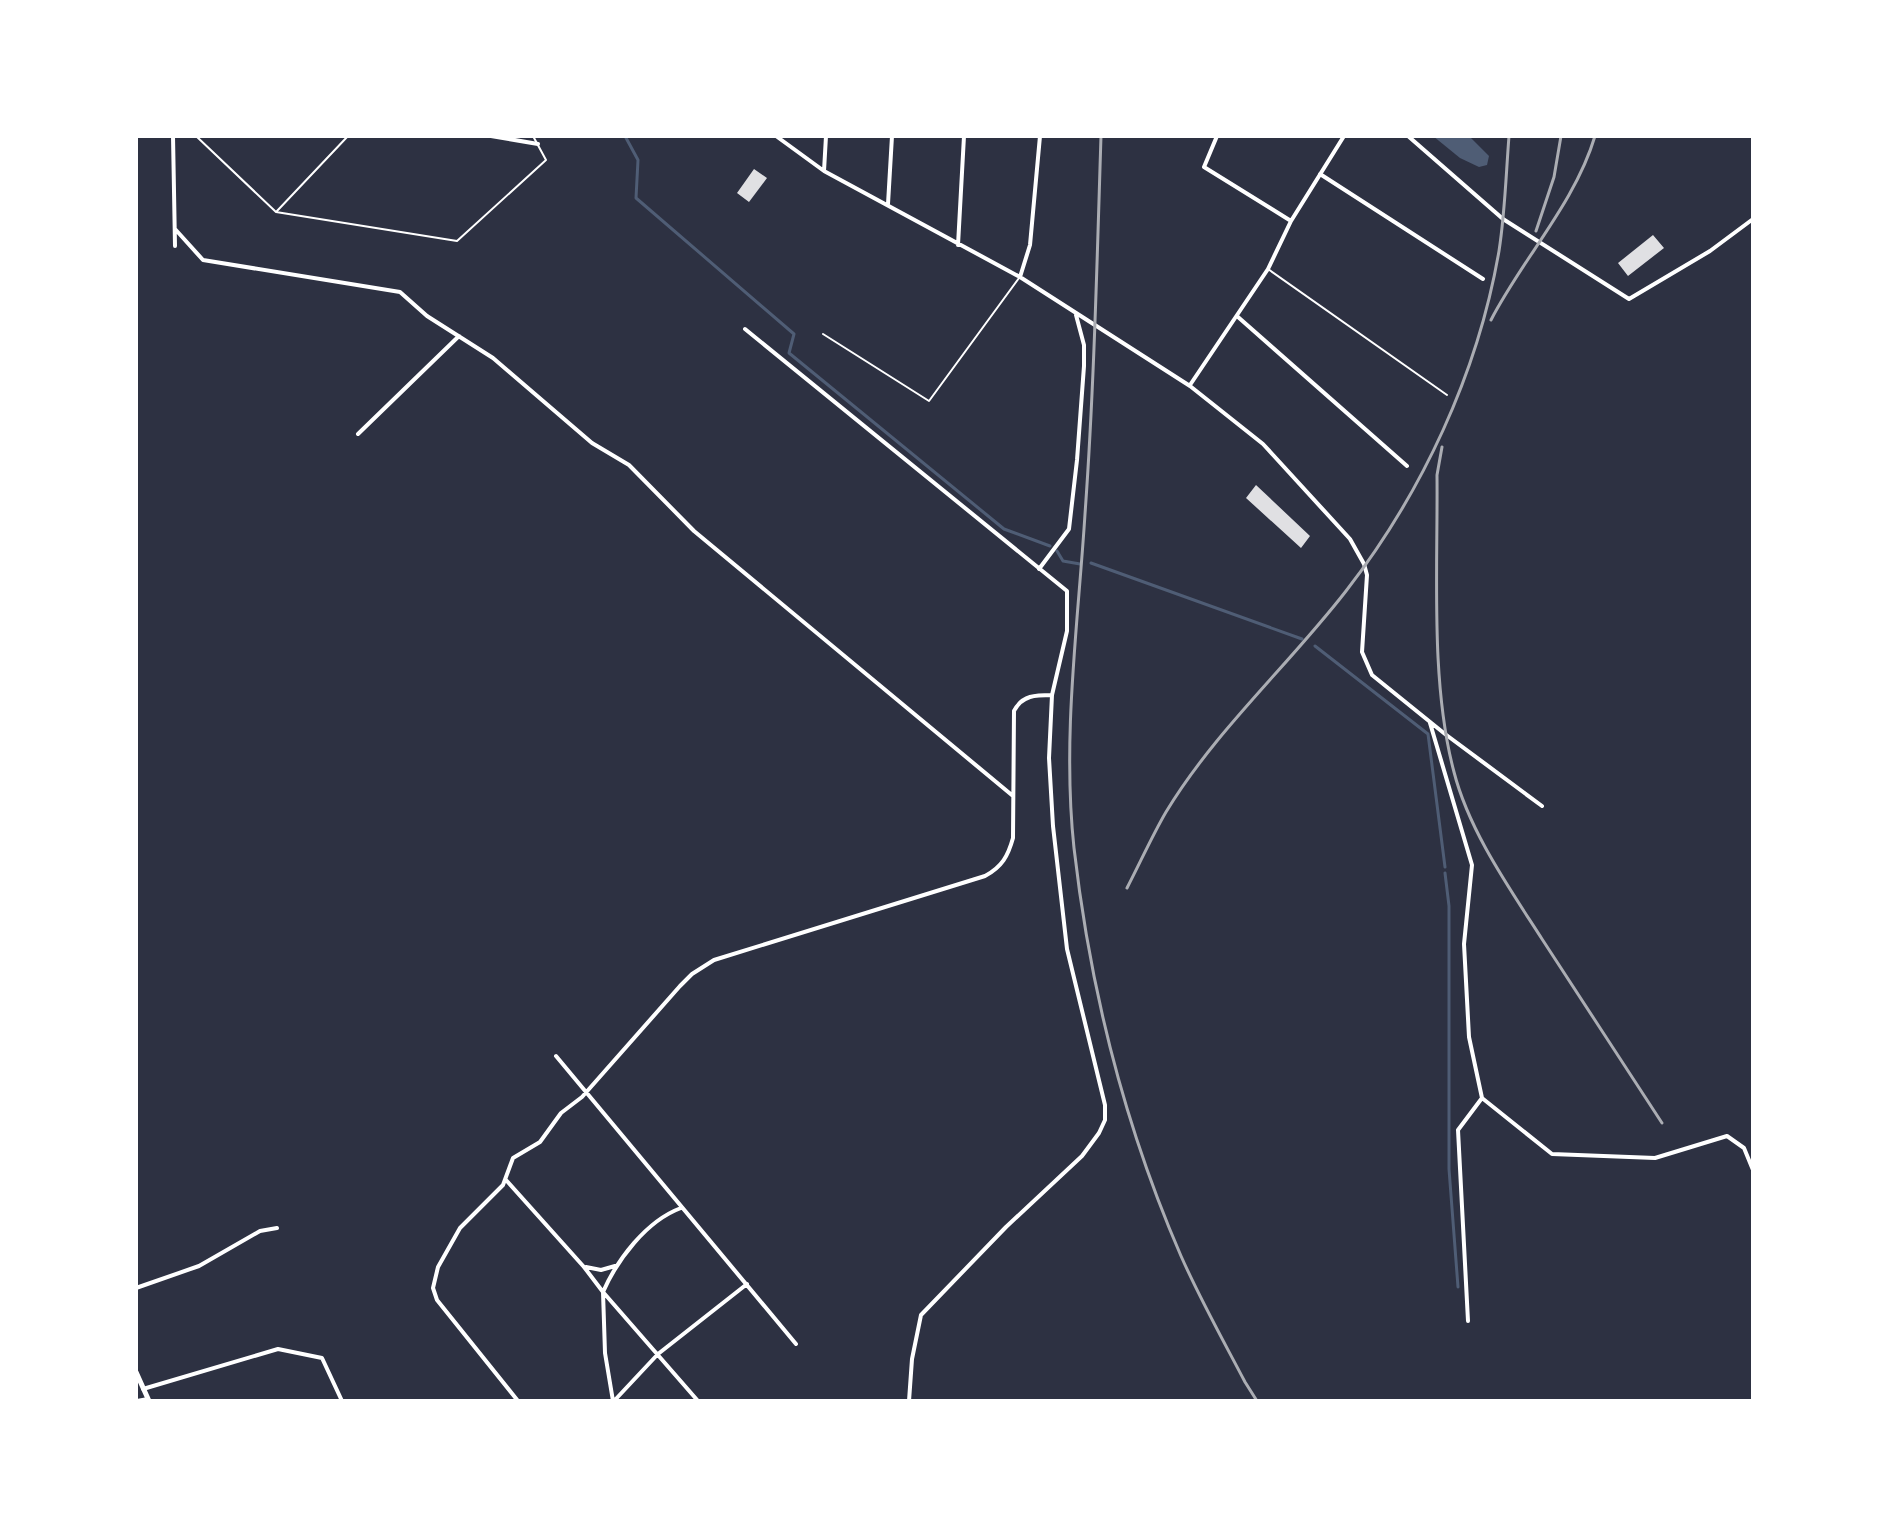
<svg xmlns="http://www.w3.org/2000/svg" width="1889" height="1537" font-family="'Golos Text',sans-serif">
	<rect width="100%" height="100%" fill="#2d3142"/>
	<path fill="#4f5d75" d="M1433,136H1469L1489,156L1487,165L1479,167L1460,158Z"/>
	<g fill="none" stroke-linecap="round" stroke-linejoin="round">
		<path stroke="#4f5d75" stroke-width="3" d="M625,136L638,160L636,198L794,334L789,353L1004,529L1050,546
			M1057,551L1063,561L1080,564
			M1091,563L1302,639
			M1315,646L1428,734L1445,867
			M1445,873L1449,906V1169L1458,1287"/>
	</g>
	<path fill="#e0e0e3" d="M754,169L767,178L749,202L737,193Z
		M1653,235L1664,248L1628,276L1618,263Z
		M1256,485L1310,536L1301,548L1246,498Z"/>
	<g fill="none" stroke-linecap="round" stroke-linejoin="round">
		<path stroke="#fff" stroke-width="2" d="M196,136L276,212L457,241L546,160L533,136
			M277,211L348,136
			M1268,269L1447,395
			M823,334L929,401L1019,278"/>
		<path stroke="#fff" stroke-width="4" d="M173,136L175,246
			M491,136L538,144
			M776,136L824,171L1020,277L1190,386L1263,444L1350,539L1364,564L1367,575L1362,652L1372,675L1445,734L1542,806
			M1217,136L1204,167L1291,221
			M1408,136L1503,219L1629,299L1710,251L1753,219
			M824,171L826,136
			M1320,174L1483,279
			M888,204L892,136
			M175,229L203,260L400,292L427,316L493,358L592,443L629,465L694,531L1013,796
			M958,245L964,136
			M1020,277L1030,245L1040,136
			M1238,317L1407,466
			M745,329L1067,591V631L1052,695L1049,758L1053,826L1067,949L1105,1105V1120L1099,1133L1082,1156L1006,1227L921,1315L912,1359L909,1401
			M1190,385L1268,269L1291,221L1344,136
			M358,434L459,336
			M1039,569L1069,529L1077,460L1084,366V345L1076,315
			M1430,723L1472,865L1464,944L1469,1037L1482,1098L1552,1154L1655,1158L1727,1136L1744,1148L1753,1170
			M556,1056L796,1344
			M506,1180L584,1267L603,1292L605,1353L613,1401
			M681,1208C646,1221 617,1260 603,1292L698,1401
			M586,1267L601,1270L615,1266
			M136,1288L199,1266L260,1231L277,1228
			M1468,1321L1458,1130L1482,1098
			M143,1389L278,1349L322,1358L342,1401
			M137,1401L148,1399
			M518,1401L437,1300L433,1288L438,1267L460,1228L503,1185L513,1158L540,1142L561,1113L582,1097L680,986L692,974L714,960L985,876C1002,867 1008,856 1013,838L1014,711C1022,695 1036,695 1052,695
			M614,1401L658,1354L747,1284"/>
		<path stroke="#fff" stroke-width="5" d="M136,1372L149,1401"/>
		<path stroke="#abadb3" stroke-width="3" d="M1101,136C1097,262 1094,389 1085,514C1078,625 1062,737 1074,848C1090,988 1125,1127 1181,1256C1200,1299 1223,1340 1245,1382L1257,1401
			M1536,231L1554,177L1561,136
			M1491,320C1523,258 1575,203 1595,136
			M1442,447L1437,475C1438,569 1430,682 1454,772C1469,831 1510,889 1542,939C1582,1000 1622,1062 1662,1123
			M1127,888C1140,863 1152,836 1166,812C1215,731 1288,666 1346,591C1422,493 1478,373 1499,251C1505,213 1506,174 1509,136"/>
	</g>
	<rect width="1889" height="1537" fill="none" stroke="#ffffff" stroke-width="276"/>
</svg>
